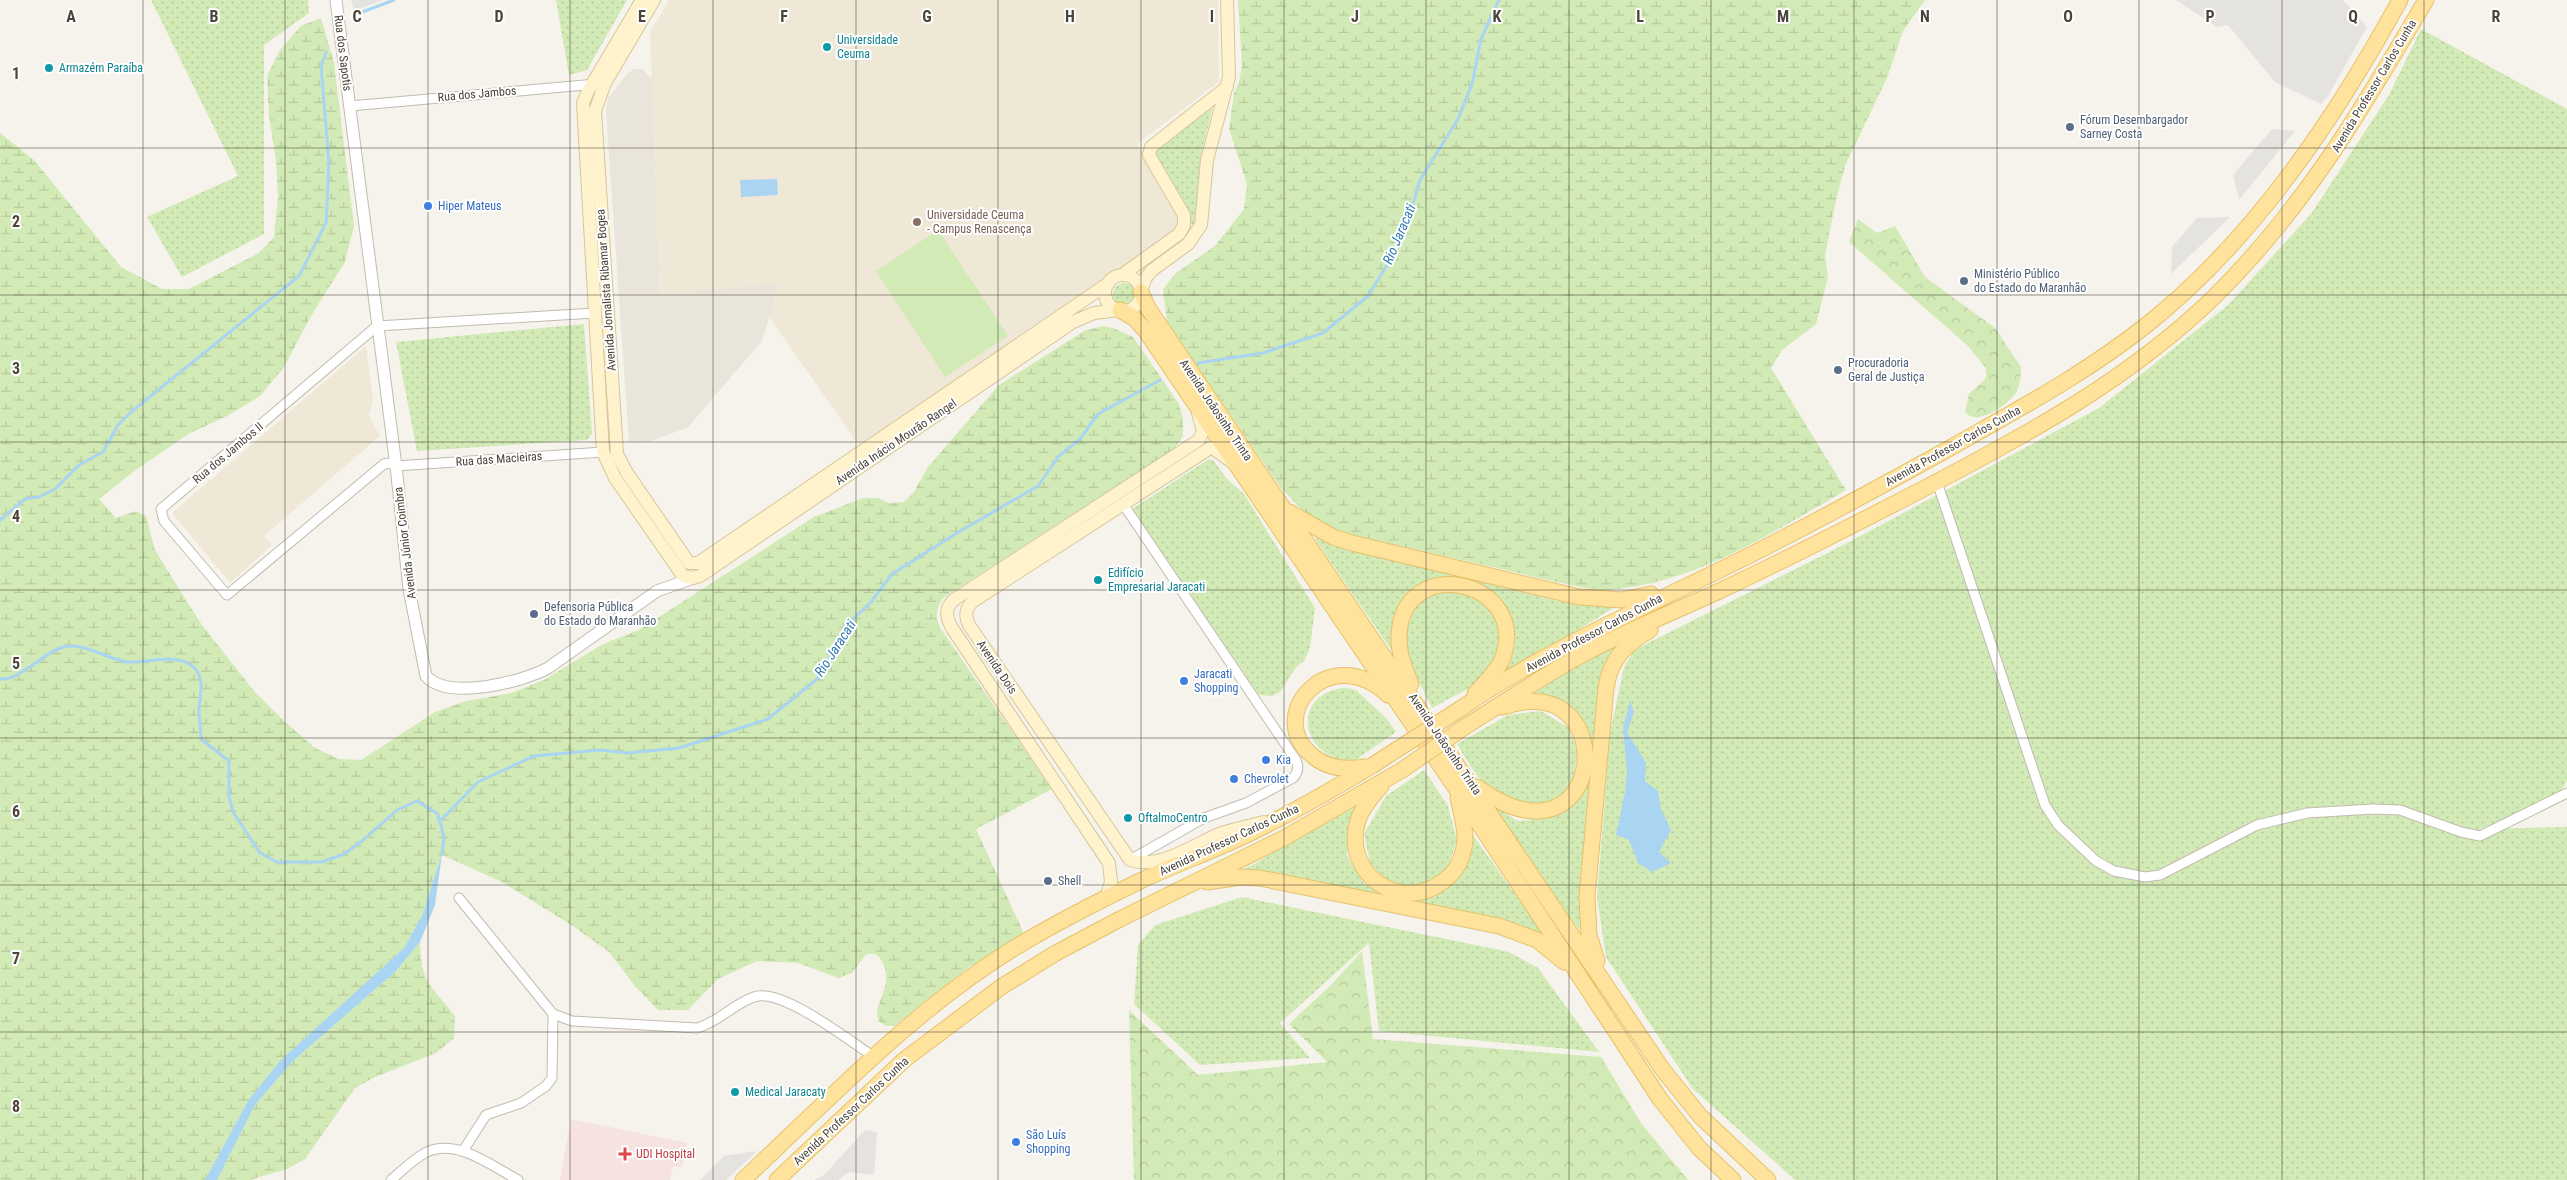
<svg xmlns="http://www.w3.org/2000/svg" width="2567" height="1180" font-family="'Roboto Condensed',sans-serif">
	<defs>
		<pattern id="grass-dots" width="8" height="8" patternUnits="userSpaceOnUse" patternTransform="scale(1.25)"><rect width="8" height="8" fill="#d2eab5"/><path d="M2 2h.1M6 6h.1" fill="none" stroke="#b6ca9c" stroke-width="1.8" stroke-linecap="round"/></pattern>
		<pattern id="forest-crowns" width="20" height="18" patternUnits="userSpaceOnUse" patternTransform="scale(1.25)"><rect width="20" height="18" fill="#d2eab5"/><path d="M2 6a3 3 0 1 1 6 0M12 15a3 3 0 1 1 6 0" fill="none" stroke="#b6ca9c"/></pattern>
		<pattern id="wetland-marsh" width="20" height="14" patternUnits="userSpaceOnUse" patternTransform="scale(1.25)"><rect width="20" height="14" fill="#d2eab5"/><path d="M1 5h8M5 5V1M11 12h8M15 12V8" fill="none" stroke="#b6ca9c"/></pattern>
	</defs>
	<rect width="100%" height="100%" fill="#f6f3ec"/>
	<path fill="#eae5da" d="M635,69H642L652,79L660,293L780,283L762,341L687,428L647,442L629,441L606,112L608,98L629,72Z"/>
	<path fill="#efe8d6" d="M669,0H1218L1219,82L1137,144L1179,214L1176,230L859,445L769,317L780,284L660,293L650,32Z
		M366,346L373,399L369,416L380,436L264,536L272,545L230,583L172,513Z"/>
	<path fill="#f6e3e0" d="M571,1119L687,1143L682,1167L673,1166L670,1180H560Z"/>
	<path fill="url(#grass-dots)" d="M151,0H308L309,13L264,45V234L182,277L147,217L238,176Z
		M556,0H627L587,70L569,75Z
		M2421,29L2567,109V781L2552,804L2479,829L2567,827V1180H1795L1693,1089L1606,957L1597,897L1610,733L1624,667L1634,650L1853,540L2099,408L2228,305L2311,214L2389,95Z
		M1213,106L1201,154L1195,219L1194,224H1190L1189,213L1154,154L1155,147Z
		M1113 295a12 12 0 1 1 24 0a12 12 0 1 1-24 0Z
		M584,324L592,434L587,440L417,451L396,342Z
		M1209,459L1214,461L1226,478L1244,494L1315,608L1310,648L1304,661L1296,667L1280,692L1272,696L1259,695L1132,509Z
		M1318,537L1343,548L1557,601L1615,607L1503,676C1504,671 1507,667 1510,662C1527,619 1497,604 1469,582L1400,605L1392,627L1394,654L1315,539Z
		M1447,589L1471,594L1490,609L1499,632L1496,655L1489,668L1475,685L1432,708L1410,663L1404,628L1408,616L1425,597Z
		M1627,639L1602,673L1596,713L1580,930L1553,897L1495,807L1518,821L1549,818L1573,805L1585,786L1588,732L1530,696L1551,679Z
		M1345,688L1356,690L1387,719L1396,732L1354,761C1300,761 1289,693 1345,688Z
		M1541,711L1569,728L1578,753L1572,783L1555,802C1546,803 1533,808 1524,806C1490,801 1473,771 1457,744L1508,715Z
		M1424,770L1448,806L1457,840L1447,871L1423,885L1401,886L1384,878L1370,863L1364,834L1386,796Z
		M1362,803L1349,828L1347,856L1365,885L1415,900L1434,897L1464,872L1473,835L1554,949L1536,935L1243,870Z
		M1242,897L1509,952L1538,968L1599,1052L1379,1031L1369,943L1280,1023L1310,1058L1200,1065L1134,1004L1138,945L1155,925Z"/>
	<path fill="url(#forest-crowns)" d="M1858,219L1877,233L1895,226L1925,277L1995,328L2021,367C2021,375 2020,388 2015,394C2006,406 1977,427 1965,412L1969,394L1986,378V368L1967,345L1849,242Z
		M1362,951L1373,1039L1601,1057L1641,1123L1688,1180H1134L1129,1010L1198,1075L1327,1062L1289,1024L1333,983Z"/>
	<path fill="url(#wetland-marsh)" d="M1238,0H1925L1903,31L1887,78L1845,166L1835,204L1825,256L1828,277L1816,324L1782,350L1771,368L1846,490C1773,532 1695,584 1608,590C1595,591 1582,587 1570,585L1349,534L1321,524L1301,509L1281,488L1167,322L1163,289L1176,273L1215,246L1244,209L1247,184L1229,129L1234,93L1239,82L1242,66Z
		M321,18L334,63L354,226L345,262L311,316L284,367L260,396L227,416L188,434L133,472L99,499L116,518L136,511L146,516L155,550L179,589L202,625L254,691L284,721L315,748L339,759L361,760L435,712L466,701L511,693L544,680L603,644L639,630L814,517L863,498H878L889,503L904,502L914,492L928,467L999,385L1084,331L1102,326L1113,328L1133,337L1179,404L1183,419V436L1174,449L943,598C936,609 935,616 940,628L1052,789L976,829L1025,936L969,967L894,1026H887L879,1022C878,1018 876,1014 877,1011C882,992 892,981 882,961C878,954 874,953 866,954L852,973L838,978L798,963L757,961L718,979L688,1010H658L635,986L609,952L573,926L502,882L442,855L422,916L404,948L360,991L306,1037L248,1101L205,1180H0V133L34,160L121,267L162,289H189L259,253L274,237L278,197L276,161L269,116L267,76L280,50L301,26Z
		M420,942C421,984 431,985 455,1016L454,1038L436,1053L375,1077L355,1088L305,1159L287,1169L250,1180H217L255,1105L293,1061L396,971Z"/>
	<path fill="#d2eab5" d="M938,230L1008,336L945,377L876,271Z"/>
	<path fill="#e5e3e0" d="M351,0H383L354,11Z
		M2176,0H2343L2367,27L2328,96L2321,104L2275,82L2228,25L2217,27Z
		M2272,129L2295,131L2239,200L2233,175Z
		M2230,217L2171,274L2172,247L2197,218Z
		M865,1130L877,1132L874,1175L849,1172L838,1180H814L824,1175Z
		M757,1151L726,1180H700L724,1156Z"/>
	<path fill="#a9d4f2" d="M777,179L778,195L741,197L740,180Z
		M1630,701L1634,712L1627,732L1646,763L1645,781L1658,791L1661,809L1671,830L1659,852L1671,863L1652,872L1638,863L1629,840L1616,835L1625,792L1627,771L1623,728Z
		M442,854L435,905L420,942L396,971L293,1061L255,1105L217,1180H205L248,1101L281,1060L404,948L422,916Z"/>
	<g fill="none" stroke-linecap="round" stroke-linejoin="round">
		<path stroke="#a9d4f2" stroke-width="3" d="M354,15L394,0
			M1198,363L1263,353L1323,333L1368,296L1389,262L1410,214L1420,180L1458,119L1472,84L1481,39L1499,0
			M0,520L25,499L39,497L55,489L79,465L103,452L118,425L131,412L299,276L326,223L329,163L321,66L326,52
			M0,679C19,681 41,655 60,648C82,640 106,659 127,662C147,664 183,650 197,671C204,683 200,695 199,708C199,718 201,729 201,739L229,761V796L233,812L260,853L277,862H322L344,854L362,841L397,810L417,801L438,814L439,821
			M442,854L444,838L440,821L478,782L534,756L600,750L627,753L679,748L768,719L817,679L850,622L871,602L892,574L957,533L1038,486L1059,456L1080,439L1098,414L1160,380"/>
		<defs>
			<path id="minor" d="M350,106L596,84
				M595,313L377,326L161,509L164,521L227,595L384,464L389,463L396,466L603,452
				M1937,482L2045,805L2058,825L2096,861L2114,871L2145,877L2160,875L2257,825L2307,813L2373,809L2400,810L2461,832L2480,836L2567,793
				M1123,504L1296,760C1299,767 1298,773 1293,778L1246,803L1204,818L1130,860
				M459,898L553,1014L572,1021L697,1028C719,1022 733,1004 754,997C781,987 850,1041 874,1057
				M463,1151L486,1115L521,1103L546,1086L552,1078L553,1014
				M391,1180C402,1171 412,1160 425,1153C456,1137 492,1166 518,1180"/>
			<path id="tertiary" d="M336,0L396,466L409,589L426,676C448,701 522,682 548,668L657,591L696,577"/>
			<path id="secondary" d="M642,0L588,91L583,103L603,452L615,478L683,576L693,578L700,576L1073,322L1094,313L1119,310
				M654,0L605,83L595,111L617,454L627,473L689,563H698L1109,283
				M1122,275L1179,234L1184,225V215L1149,155L1151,147L1227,87
				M1105 293a18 18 0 1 1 36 0a18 18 0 1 1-36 0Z
				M1141,292L1145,279L1151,271L1188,244L1201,225L1207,160L1229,77L1227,0
				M1232,462L1214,449L1210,448L972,602C965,610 965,616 969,625L1130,860C1159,870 1193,845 1219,834C1233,829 1249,826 1264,822
				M1106,898L1111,882L1109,863L952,628C946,617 944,608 955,599L1199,440L1203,431L1198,413"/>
			<path id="primary" d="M1141,292L1148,308L1663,1070L1700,1116L1768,1180
				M1120,310L1134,318L1145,330L1455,787L1660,1099L1699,1148L1733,1180
				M1289,512L1333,537L1352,543L1579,597L1622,600L1651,594
				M1411,684C1405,669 1398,652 1399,636C1402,553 1526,579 1504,654C1500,669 1485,682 1475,694
				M1460,709C1553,645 1658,602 1758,551C1823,518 1887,483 1950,448C2019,409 2088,372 2149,323C2255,238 2336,117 2400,0
				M1466,726C1507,701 1545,674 1587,652C1630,630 1673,612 1717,592C1788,559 1857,523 1927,487C2030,433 2131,378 2215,296C2305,207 2363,108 2426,0
				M1365,767C1347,770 1329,769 1314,757C1262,718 1328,639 1388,695
				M1381,786C1372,796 1362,808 1358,820C1341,875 1403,916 1446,879C1459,869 1464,855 1465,839C1465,825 1461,811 1458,798
				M1477,787C1607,881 1625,665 1503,707
				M1207,882L1240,877L1260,878L1499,926L1537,940L1564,962
				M1597,961L1589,935L1587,896L1606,688C1610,659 1626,644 1650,630
				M743,1180C831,1098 913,1010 1016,947C1055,923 1097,902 1138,882C1173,865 1211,852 1246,835C1290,814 1332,790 1373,765
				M777,1180L904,1060L1001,987L1056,953L1120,919L1284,838L1402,770"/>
		</defs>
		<use href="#minor" stroke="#c2bbae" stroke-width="11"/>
		<use href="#tertiary" stroke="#c2bbae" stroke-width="13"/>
		<use href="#secondary" stroke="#d6c79b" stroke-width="14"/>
		<use href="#primary" stroke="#e6c16a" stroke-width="17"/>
		<use href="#minor" stroke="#fff" stroke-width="9"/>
		<use href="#tertiary" stroke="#fff" stroke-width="11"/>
		<use href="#secondary" stroke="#fff3cd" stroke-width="12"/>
		<use href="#primary" stroke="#ffe39c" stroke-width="15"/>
		<defs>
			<path id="primary-bridge" d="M1373,765L1460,709
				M1402,770L1466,726"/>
		</defs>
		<use href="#primary-bridge" stroke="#e6c16a" stroke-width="17" stroke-linecap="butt"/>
		<use href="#primary-bridge" stroke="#ffe39c" stroke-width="15"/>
	</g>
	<path fill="none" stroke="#4b4439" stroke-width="1" stroke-opacity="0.55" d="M143,0V1180M285,0V1180M428,0V1180M570,0V1180M713,0V1180M856,0V1180M998,0V1180M1141,0V1180M1284,0V1180M1426,0V1180M1569,0V1180M1711,0V1180M1854,0V1180M1997,0V1180M2139,0V1180M2282,0V1180M2424,0V1180M0,148H2567M0,295H2567M0,442H2567M0,590H2567M0,738H2567M0,885H2567M0,1032H2567"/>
	<g fill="#0f9aa8" stroke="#fff" stroke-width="2">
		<circle cx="827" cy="47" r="5"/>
		<circle cx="49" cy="68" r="5"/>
		<circle cx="1098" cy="580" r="5"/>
		<circle cx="1128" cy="818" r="5"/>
		<circle cx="735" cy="1092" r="5"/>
	</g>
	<g fill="#5c6f8a" stroke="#fff" stroke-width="2">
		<circle cx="2070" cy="127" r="5"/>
		<circle cx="1964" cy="281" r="5"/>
		<circle cx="1838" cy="370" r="5"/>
		<circle cx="534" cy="614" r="5"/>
		<circle cx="1048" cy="881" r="5"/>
	</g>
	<g fill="#3f7fe0" stroke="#fff" stroke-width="2">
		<circle cx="428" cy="206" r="5"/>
		<circle cx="1184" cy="681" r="5"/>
		<circle cx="1266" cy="760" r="5"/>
		<circle cx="1234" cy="779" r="5"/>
		<circle cx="1016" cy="1142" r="5"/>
	</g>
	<circle fill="#8d6e63" stroke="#fff" stroke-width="2" cx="917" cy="222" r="5"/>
	<path fill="#e0444e" stroke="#fff" stroke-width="2" d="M622.5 1146.5h5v5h5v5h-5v5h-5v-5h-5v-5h5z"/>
	<g text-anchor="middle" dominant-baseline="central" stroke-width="4" stroke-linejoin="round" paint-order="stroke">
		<g font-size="12" fill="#0d838f" stroke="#fff" text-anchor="start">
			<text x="837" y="40">Universidade<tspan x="837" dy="14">Ceuma</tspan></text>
			<text x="59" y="68">Armazém Paraíba</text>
			<text x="1108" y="573">Edifício<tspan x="1108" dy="14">Empresarial Jaracati</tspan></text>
			<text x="1138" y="818">OftalmoCentro</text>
			<text x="745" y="1092">Medical Jaracaty</text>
		</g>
		<g font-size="12" fill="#4b4439" stroke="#fff">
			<text transform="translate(343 53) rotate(83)">Rua dos Sapotis</text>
			<text transform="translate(2374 86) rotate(-59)">Avenida Professor Carlos Cunha</text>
			<text transform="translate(477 94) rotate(-5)">Rua dos Jambos</text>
			<text transform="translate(606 290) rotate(-94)">Avenida Jornalista Ribamar Bogea</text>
			<text transform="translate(1216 410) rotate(56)">Avenida Joãosinho Trinta</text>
			<text transform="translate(896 442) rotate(-34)">Avenida Inácio Mourão Rangel</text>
			<text transform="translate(1953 446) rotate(-29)">Avenida Professor Carlos Cunha</text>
			<text transform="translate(228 453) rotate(-40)">Rua dos Jambos II</text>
			<text transform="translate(499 459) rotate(-4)">Rua das Macieiras</text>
			<text transform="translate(405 543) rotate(-97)">Avenida Júnior Coimbra</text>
			<text transform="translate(1594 633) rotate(-28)">Avenida Professor Carlos Cunha</text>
			<text transform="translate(997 667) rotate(56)">Avenida Dois</text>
			<text transform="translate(1445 744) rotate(56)">Avenida Joãosinho Trinta</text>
			<text transform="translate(1229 840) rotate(-25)">Avenida Professor Carlos Cunha</text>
			<text transform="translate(851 1111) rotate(-43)">Avenida Professor Carlos Cunha</text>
		</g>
		<g font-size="12" fill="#4e5e75" stroke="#fff" text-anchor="start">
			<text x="2080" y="120">Fórum Desembargador<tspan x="2080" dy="14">Sarney Costa</tspan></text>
			<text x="1974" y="274">Ministério Público<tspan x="1974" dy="14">do Estado do Maranhão</tspan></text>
			<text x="1848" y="363">Procuradoria<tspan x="1848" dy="14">Geral de Justiça</tspan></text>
			<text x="544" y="607">Defensoria Pública<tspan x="544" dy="14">do Estado do Maranhão</tspan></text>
			<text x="1058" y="881">Shell</text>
		</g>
		<g font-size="12" fill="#366cbe" stroke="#fff" text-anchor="start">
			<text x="438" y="206">Hiper Mateus</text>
			<text x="1194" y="674">Jaracati<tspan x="1194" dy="14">Shopping</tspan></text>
			<text x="1276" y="760">Kia</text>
			<text x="1244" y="779">Chevrolet</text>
			<text x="1026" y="1135">São Luís<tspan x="1026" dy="14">Shopping</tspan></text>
		</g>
		<g font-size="12" fill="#785e54" stroke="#fff" text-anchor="start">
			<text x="927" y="215">Universidade Ceuma<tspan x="927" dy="14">- Campus Renascença</tspan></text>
		</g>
		<g font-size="12" fill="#be3a42" stroke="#fff" text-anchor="start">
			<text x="636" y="1154">UDI Hospital</text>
		</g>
		<g font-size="14" font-style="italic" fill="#2e7ab2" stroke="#fff">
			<text transform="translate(1399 234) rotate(-67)">Rio Jaracati</text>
			<text transform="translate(835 648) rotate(-57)">Rio Jaracati</text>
		</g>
	</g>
	<g font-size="16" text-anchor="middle" font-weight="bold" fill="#4b4439" stroke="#fff" stroke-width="4" stroke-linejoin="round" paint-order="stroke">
		<text x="71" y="22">A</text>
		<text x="214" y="22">B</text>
		<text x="357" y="22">C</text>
		<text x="499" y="22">D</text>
		<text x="642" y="22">E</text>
		<text x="784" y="22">F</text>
		<text x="927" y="22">G</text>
		<text x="1070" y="22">H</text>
		<text x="1212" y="22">I</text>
		<text x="1355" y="22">J</text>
		<text x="1497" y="22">K</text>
		<text x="1640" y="22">L</text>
		<text x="1783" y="22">M</text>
		<text x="1925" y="22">N</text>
		<text x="2068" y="22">O</text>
		<text x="2210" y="22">P</text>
		<text x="2353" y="22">Q</text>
		<text x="2496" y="22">R</text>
		<text x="16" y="79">1</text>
		<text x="16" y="227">2</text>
		<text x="16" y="374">3</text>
		<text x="16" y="522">4</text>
		<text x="16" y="669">5</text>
		<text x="16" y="817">6</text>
		<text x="16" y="964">7</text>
		<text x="16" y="1112">8</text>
	</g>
</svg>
